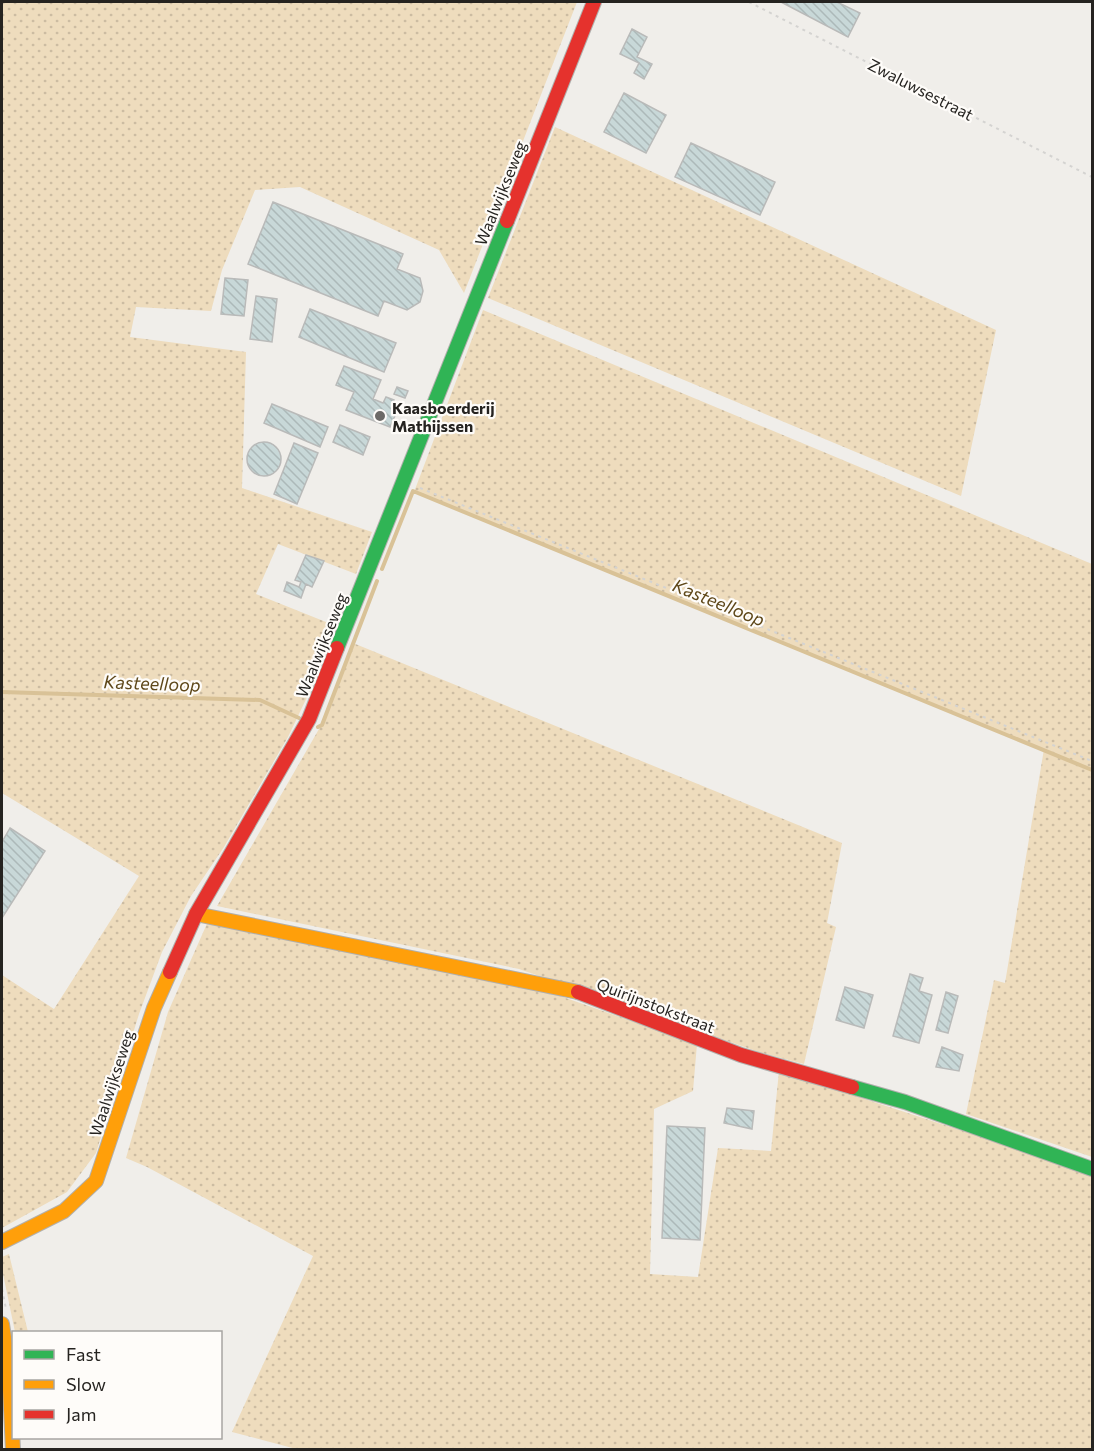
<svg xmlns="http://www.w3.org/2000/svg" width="1094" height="1451" font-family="Commissioner,sans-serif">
	<defs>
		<pattern id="grass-dots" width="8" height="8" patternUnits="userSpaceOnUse" patternTransform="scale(1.5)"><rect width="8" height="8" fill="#eedcbd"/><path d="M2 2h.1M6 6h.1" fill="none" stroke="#ccbca2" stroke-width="1.8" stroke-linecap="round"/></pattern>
		<pattern id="building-back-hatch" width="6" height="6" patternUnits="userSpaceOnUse" patternTransform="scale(1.5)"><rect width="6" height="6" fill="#c8d8d8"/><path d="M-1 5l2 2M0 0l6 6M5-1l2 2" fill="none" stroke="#acb9b9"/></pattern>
	</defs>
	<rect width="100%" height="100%" fill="#f0eeea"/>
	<path fill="url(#grass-dots)" d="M2,2H577L464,293L439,250L300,187L255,190L222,270L211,311L136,307L130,337L246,352L242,488L372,532L356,574L278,544L256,594L336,626L309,693L288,737L224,847L191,896L162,952L139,1014L96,1153L67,1192L2,1228V975L54,1009L139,876L2,793Z
		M555,127L996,330L961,496L488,298Z
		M483,310L1092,564V1157L966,1114L994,980L1005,983L1044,749L414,492Z
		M353,643L842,843L827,923L836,927L804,1064L762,1053L519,969L217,906L319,729Z
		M209,919L543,990L697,1044L693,1091L654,1109L650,1274L698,1277L718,1148L771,1151L779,1071L1092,1173V1449L300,1450L232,1432L313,1256L147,1167L126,1158L168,1012Z
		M9,1254L28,1332H15L2,1269V1257Z"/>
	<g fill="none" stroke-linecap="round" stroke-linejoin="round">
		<path stroke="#d9c297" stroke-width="4" d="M382,569L413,491L1092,770
			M2,692L260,700L299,718
			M318,727L322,725L377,581"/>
	</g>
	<path fill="url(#building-back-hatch)" stroke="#b9bab9" stroke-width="1.5" d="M781,2H837L860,13L848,37Z
		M632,29L647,37L637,57L652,64L644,79L634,73L639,63L620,54Z
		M624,93L666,115L646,153L604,132Z
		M691,143L775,182L760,215L675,177Z
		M273,202L403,254L397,269L420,278L423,291L420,302L407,310L384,301L378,316L248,264Z
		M225,278L248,280L244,316L221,314Z
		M256,296L277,299L272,342L250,339Z
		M310,309L396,343L384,372L299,337Z
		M344,366L381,380L373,399L383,403L386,397L394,400L392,406L398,409L390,427L346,410L354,392L336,385Z
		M397,387L408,391L405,398L394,394Z
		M272,404L328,427L320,447L264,423Z
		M340,425L370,437L363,455L333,442Z
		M247 459a17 17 0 1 1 34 0a17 17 0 1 1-34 0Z
		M294,443L318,453L297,504L274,494Z
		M306,555L324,561L312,587L306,584L301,598L284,591L287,582L299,587L301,582L295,580Z
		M10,828L45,851L2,918V842Z
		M910,974L923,978L919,991L932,995L919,1043L893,1036Z
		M845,987L873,995L864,1028L836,1020Z
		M946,992L958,996L948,1033L936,1030Z
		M942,1047L963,1055L959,1071L936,1067Z
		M727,1108L754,1111L752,1129L724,1123Z
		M667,1126L705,1128L700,1240L662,1238Z"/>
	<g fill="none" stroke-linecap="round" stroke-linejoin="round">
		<defs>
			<path id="fast" d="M337,648L507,221
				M852,1087L905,1102L1092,1169"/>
			<path id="slow" d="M196,914L578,992
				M2,1242L64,1211L96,1181L154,1008L170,972
				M2,1324L9,1370L13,1450"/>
			<path id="jam" d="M507,221L594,2
				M170,972L196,914L309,719L337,648
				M578,992L741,1055L852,1087"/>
		</defs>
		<use href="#fast" stroke="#b1afac" stroke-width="16"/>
		<use href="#slow" stroke="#b1afac" stroke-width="16"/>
		<use href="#jam" stroke="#b1afac" stroke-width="16"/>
		<path stroke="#d4d3d1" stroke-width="2" stroke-dasharray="3 4.5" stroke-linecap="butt" d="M749,2L1092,177
			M420,488L1092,761
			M2,1289L6,1309"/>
		<use href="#fast" stroke="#30b455" stroke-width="14"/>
		<use href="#slow" stroke="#ff9f0a" stroke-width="14"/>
		<use href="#jam" stroke="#e5322d" stroke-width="14"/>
	</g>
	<circle fill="#6c6a67" stroke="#fefcf9" stroke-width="2" cx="380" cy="416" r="6"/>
	<g text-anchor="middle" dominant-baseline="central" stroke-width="4.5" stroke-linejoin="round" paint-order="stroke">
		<g font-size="16" fill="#252320" stroke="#fefcf9">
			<text transform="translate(921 89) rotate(27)">Zwaluwsestraat</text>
			<text transform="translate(500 193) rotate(-68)">Waalwijkseweg</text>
			<text transform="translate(321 645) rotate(-68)">Waalwijkseweg</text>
			<text transform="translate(656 1005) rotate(21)">Quirijnstokstraat</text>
			<text transform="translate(111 1083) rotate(-72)">Waalwijkseweg</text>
		</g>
		<g font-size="16" font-weight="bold" fill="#252320" stroke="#fefcf9" text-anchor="start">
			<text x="392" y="407">Kaasboerderij<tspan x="392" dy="18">Mathijssen</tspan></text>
		</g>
		<g font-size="18" font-style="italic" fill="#5e4719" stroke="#fefcf9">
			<text transform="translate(719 602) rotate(22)">Kasteelloop</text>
			<text transform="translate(152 683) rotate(2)">Kasteelloop</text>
		</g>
	</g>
	<rect width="1094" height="1451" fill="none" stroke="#252320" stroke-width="6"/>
	<rect x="12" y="1331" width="210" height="108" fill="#fefcf9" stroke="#a7a5a2" stroke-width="1.5"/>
	<rect x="24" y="1350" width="30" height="9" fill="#30b455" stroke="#a7a5a2" stroke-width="1.5"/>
	<text x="66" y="1361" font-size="18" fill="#252320">Fast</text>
	<rect x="24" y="1380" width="30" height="9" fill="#ff9f0a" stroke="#a7a5a2" stroke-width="1.5"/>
	<text x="66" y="1391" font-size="18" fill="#252320">Slow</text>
	<rect x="24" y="1410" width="30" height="9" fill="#e5322d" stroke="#a7a5a2" stroke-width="1.5"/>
	<text x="66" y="1421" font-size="18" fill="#252320">Jam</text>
</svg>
